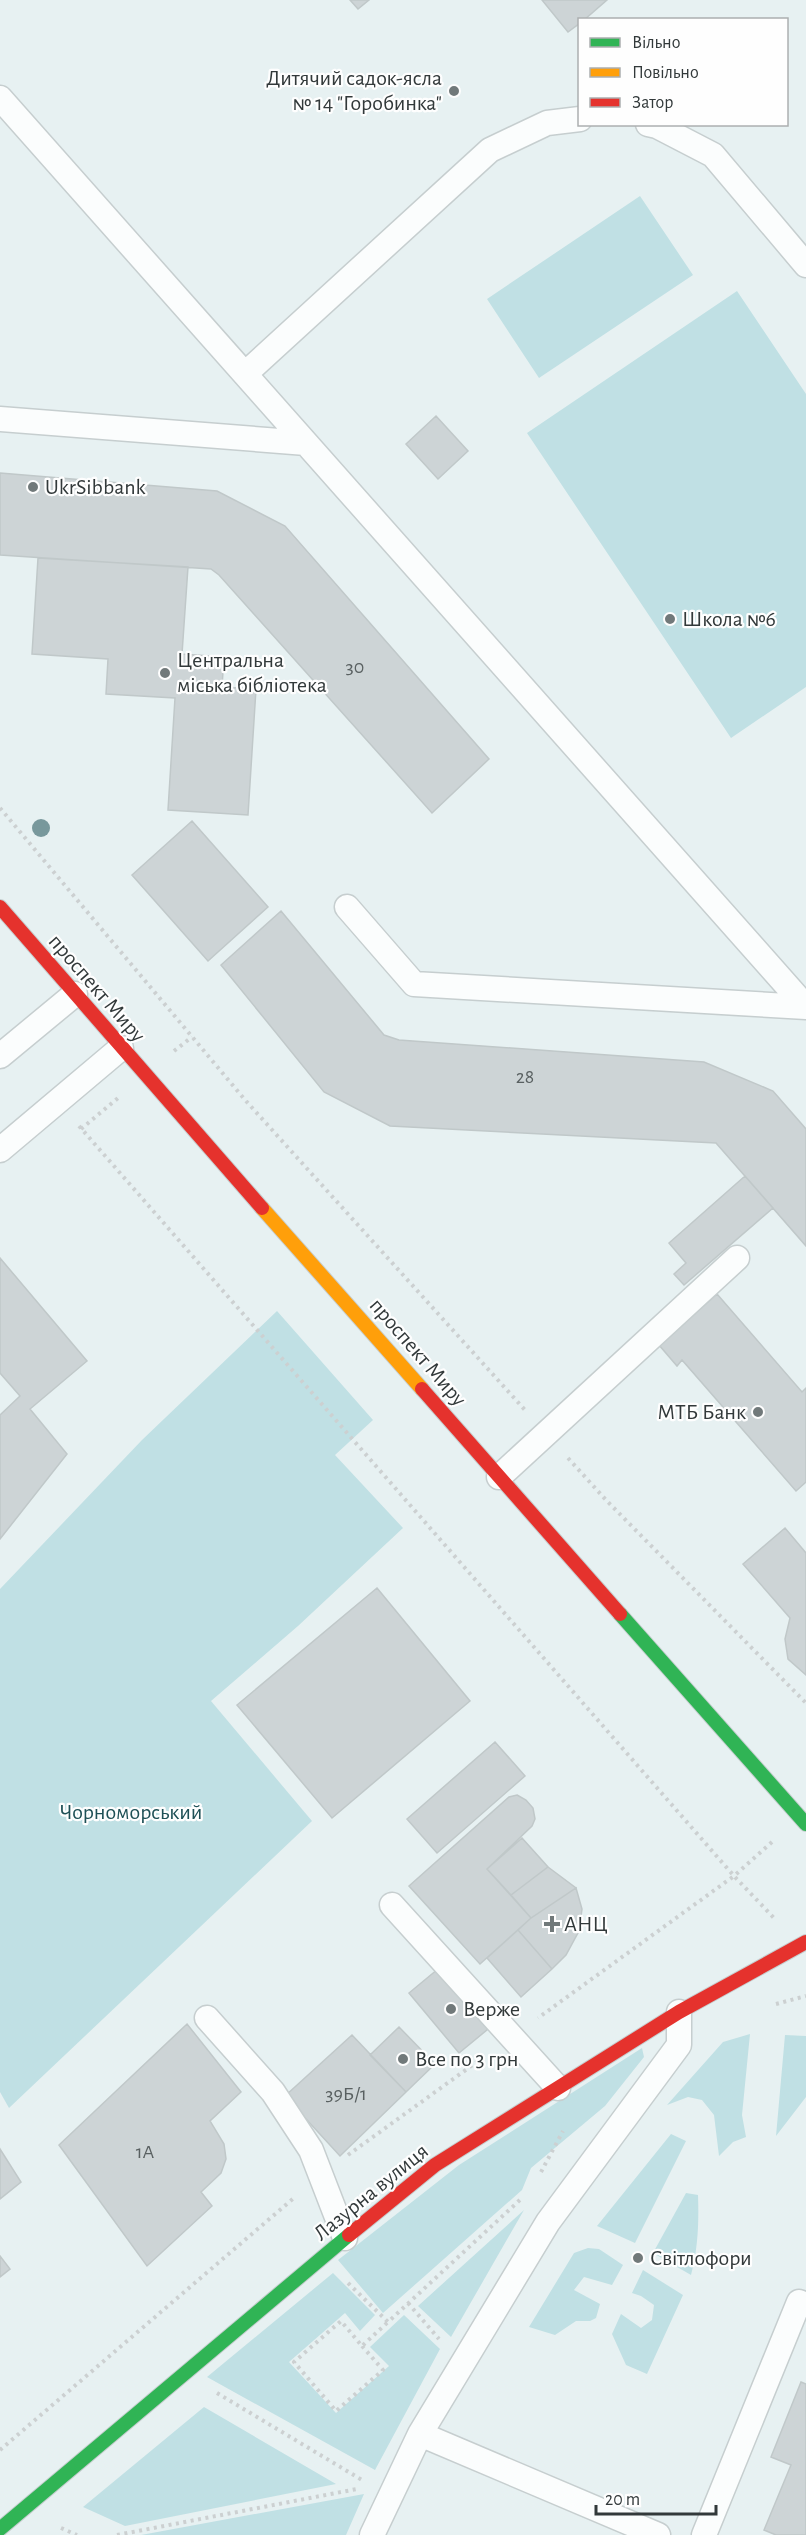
<svg xmlns="http://www.w3.org/2000/svg" width="806" height="2535" font-family="'Alegreya Sans',sans-serif">
	<rect width="100%" height="100%" fill="#e7f1f2"/>
	<path fill="#c0e0e4" d="M640,196L693,275L539,378L487,299Z
		M737,291L806,394V687L731,738L527,433Z
		M277,1311L373,1420L335,1455L403,1528L298,1626L211,1701L312,1821L9,2108L0,2092V1589L142,1440Z
		M750,2034L742,2115L746,2137L733,2142L719,2156L714,2115L702,2100L688,2097L667,2105L723,2042Z
		M785,2035L806,2036V2097L776,2136Z
		M642,2048L644,2057L605,2106L531,2168L522,2190L383,2313L338,2260L459,2165Z
		M671,2134L686,2141L635,2243L597,2226Z
		M686,2193L698,2195C699,2222 698,2249 691,2275L653,2253Z
		M524,2210L451,2337L418,2306Z
		M588,2248L599,2249L623,2265L612,2285L584,2277L574,2290L600,2304L596,2318L590,2321H576L555,2335L529,2327L574,2253Z
		M643,2270L683,2295L647,2374L626,2365L612,2334L621,2314L641,2328L652,2320L654,2305L641,2296L632,2293Z
		M333,2273L375,2315L360,2331L345,2313L289,2362L336,2413L389,2366L370,2347L404,2315L440,2349L375,2470L207,2377Z
		M204,2407L336,2484L125,2526L83,2507Z
		M364,2494L346,2535H141Z"/>
	<path fill="#cdd4d6" stroke="#c0c8c9" stroke-width="1.5" d="M350,0H369L358,9Z
		M542,0H607L584,20H580V23L568,32Z
		M436,416L468,451L438,479L406,444Z
		M0,473L217,491L285,526L489,759L432,813L219,575L211,569L0,555Z
		M38,558L188,567L182,654L224,657L222,687L256,689L248,815L168,810L175,698L106,694L108,659L32,654Z
		M192,821L268,907L208,961L132,875Z
		M281,911L384,1035L399,1040L704,1062L773,1091L806,1129V1246L716,1143L390,1126L324,1092L221,965Z
		M745,1176L773,1208L684,1285L674,1274L686,1263L669,1243Z
		M0,1258L87,1361L30,1409L67,1454L0,1539V1415L20,1396L0,1373Z
		M717,1294L802,1392L806,1388V1482L796,1491L682,1360L677,1366L659,1345Z
		M785,1528L806,1553V1675L788,1659L785,1639L790,1618L743,1564Z
		M377,1588L470,1701L332,1818L237,1705Z
		M495,1742L525,1776L437,1853L407,1819Z
		M517,1795L526,1800L533,1808L535,1819L532,1826L487,1869L531,1918L480,1964L409,1886L509,1797Z
		M522,1838L548,1867L511,1895L487,1869Z
		M548,1867L576,1888L531,1918L511,1895Z
		M576,1888L582,1909L579,1931L566,1955L552,1969L518,1930L531,1918Z
		M518,1930L552,1969L521,1997L487,1958Z
		M444,1964L493,2025L459,2053L409,1993Z
		M187,2024L241,2092L210,2121L224,2144L226,2159L221,2173L201,2192L212,2206L147,2266L59,2145Z
		M399,2027L435,2064L406,2092L370,2055Z
		M352,2035L406,2092L340,2156L285,2096Z
		M0,2149L21,2182L0,2199Z
		M0,2256L10,2269L0,2277Z
		M801,2382L806,2384V2535H776L764,2530L791,2465L771,2457Z"/>
	<g fill="none" stroke-linecap="round" stroke-linejoin="round">
		<defs>
			<path id="lane" d="M0,98L806,1007
				M648,124L657,126L713,155L806,265
				M245,374L490,150L547,123L580,119
				M0,419L306,443
				M347,907L414,984L806,1007
				M0,1056L75,994
				M0,1150L121,1048
				M499,1477L737,1258
				M392,1905L558,2088
				M207,2018L273,2092L311,2150L345,2238
				M420,2434L658,2535
				M372,2535L420,2434L548,2222L679,2045V2012
				M704,2535L799,2302L806,2305"/>
			<path id="fast" d="M620,1614L806,1824
				M0,2529L349,2235"/>
			<path id="slow" d="M262,1208L422,1389"/>
			<path id="jam" d="M0,907L262,1208
				M422,1389L620,1614
				M349,2235L435,2165L679,2012L806,1942"/>
		</defs>
		<use href="#lane" stroke="#c6cecf" stroke-width="27"/>
		<use href="#fast" stroke="#c6cecf" stroke-width="16"/>
		<use href="#slow" stroke="#c6cecf" stroke-width="16"/>
		<use href="#jam" stroke="#c6cecf" stroke-width="16"/>
		<path stroke="#ccd0d1" stroke-width="4" stroke-dasharray="3 4.5" stroke-linecap="butt" d="M0,808L246,1101L525,1410
			M174,1051L192,1037
			M79,1126L734,1876L538,2018
			M81,1129L118,1098
			M568,1458L606,1500L806,1703
			M772,1842L734,1876L774,1918
			M776,2004L806,1996
			M348,2155L485,2056
			M541,2172L563,2131
			M348,2283L388,2322L521,2199
			M408,2303L439,2339
			M362,2346L383,2370L336,2411L294,2362L341,2321L362,2346L388,2322
			M217,2393L362,2480
			M0,2450L295,2197
			M61,2528L77,2535
			M117,2535L357,2489"/>
		<use href="#lane" stroke="#fbfdfd" stroke-width="24"/>
		<use href="#fast" stroke="#30b455" stroke-width="14"/>
		<use href="#slow" stroke="#ff9f0a" stroke-width="14"/>
		<use href="#jam" stroke="#e5322d" stroke-width="14"/>
	</g>
	<circle fill="#78989c" cx="41" cy="828" r="9"/>
	<g fill="#71797a" stroke="#fefefe" stroke-width="2">
		<circle cx="454" cy="91" r="6"/>
		<circle cx="33" cy="487" r="6"/>
		<circle cx="670" cy="619" r="6"/>
		<circle cx="165" cy="673" r="6"/>
		<circle cx="758" cy="1412" r="6"/>
		<path d="M549 1915h6v6h6v6h-6v6h-6v-6h-6v-6h6z"/>
		<circle cx="451" cy="2009" r="6"/>
		<circle cx="403" cy="2059" r="6"/>
		<circle cx="638" cy="2258" r="6"/>
	</g>
	<g text-anchor="middle" dominant-baseline="central" stroke-width="4.5" stroke-linejoin="round" paint-order="stroke">
		<g font-size="20" fill="#596061">
			<text x="355" y="667">30</text>
			<text x="525" y="1077">28</text>
			<text x="346" y="2094">39Б/1</text>
			<text x="145" y="2152">1А</text>
		</g>
		<g font-size="22" fill="#32393a" stroke="#fefefe" text-anchor="start">
			<text x="442" y="78" text-anchor="end">Дитячий садок-ясла<tspan x="442" dy="25">№ 14 "Горобинка"</tspan></text>
			<text x="45" y="487">UkrSibbank</text>
			<text x="682" y="619">Школа №6</text>
			<text x="177" y="660">Центральна<tspan x="177" dy="25">міська бібліотека</tspan></text>
			<text x="746" y="1412" text-anchor="end">МТБ Банк</text>
			<text x="564" y="1924">АНЦ</text>
			<text x="463" y="2009">Верже</text>
			<text x="415" y="2059">Все по 3 грн</text>
			<text x="650" y="2258">Світлофори</text>
		</g>
		<g font-size="22" fill="#32393a" stroke="#fefefe">
			<text transform="translate(97 988) rotate(49)">проспект Миру</text>
			<text transform="translate(418 1352) rotate(49)">проспект Миру</text>
			<text transform="translate(371 2192) rotate(-39)">Лазурна вулиця</text>
		</g>
		<g font-size="22" fill="#1e5056" stroke="#fefefe">
			<text x="131" y="1812">Чорноморський</text>
		</g>
	</g>
	<rect x="578" y="18" width="210" height="108" fill="#fefefe" stroke="#acafb0" stroke-width="1.5"/>
	<rect x="590" y="38" width="30" height="9" fill="#30b455" stroke="#acafb0" stroke-width="1.5"/>
	<text x="632" y="48" font-size="18" fill="#32393a">Вільно</text>
	<rect x="590" y="68" width="30" height="9" fill="#ff9f0a" stroke="#acafb0" stroke-width="1.5"/>
	<text x="632" y="78" font-size="18" fill="#32393a">Повільно</text>
	<rect x="590" y="98" width="30" height="9" fill="#e5322d" stroke="#acafb0" stroke-width="1.5"/>
	<text x="632" y="108" font-size="18" fill="#32393a">Затор</text>
	<path d="M596 2505v9h120v-9" fill="none" stroke="#32393a" stroke-width="3"/>
	<text x="605" y="2505" font-size="18" fill="#32393a" stroke="#fefefe" stroke-width="4.5" paint-order="stroke">20 m</text>
</svg>
